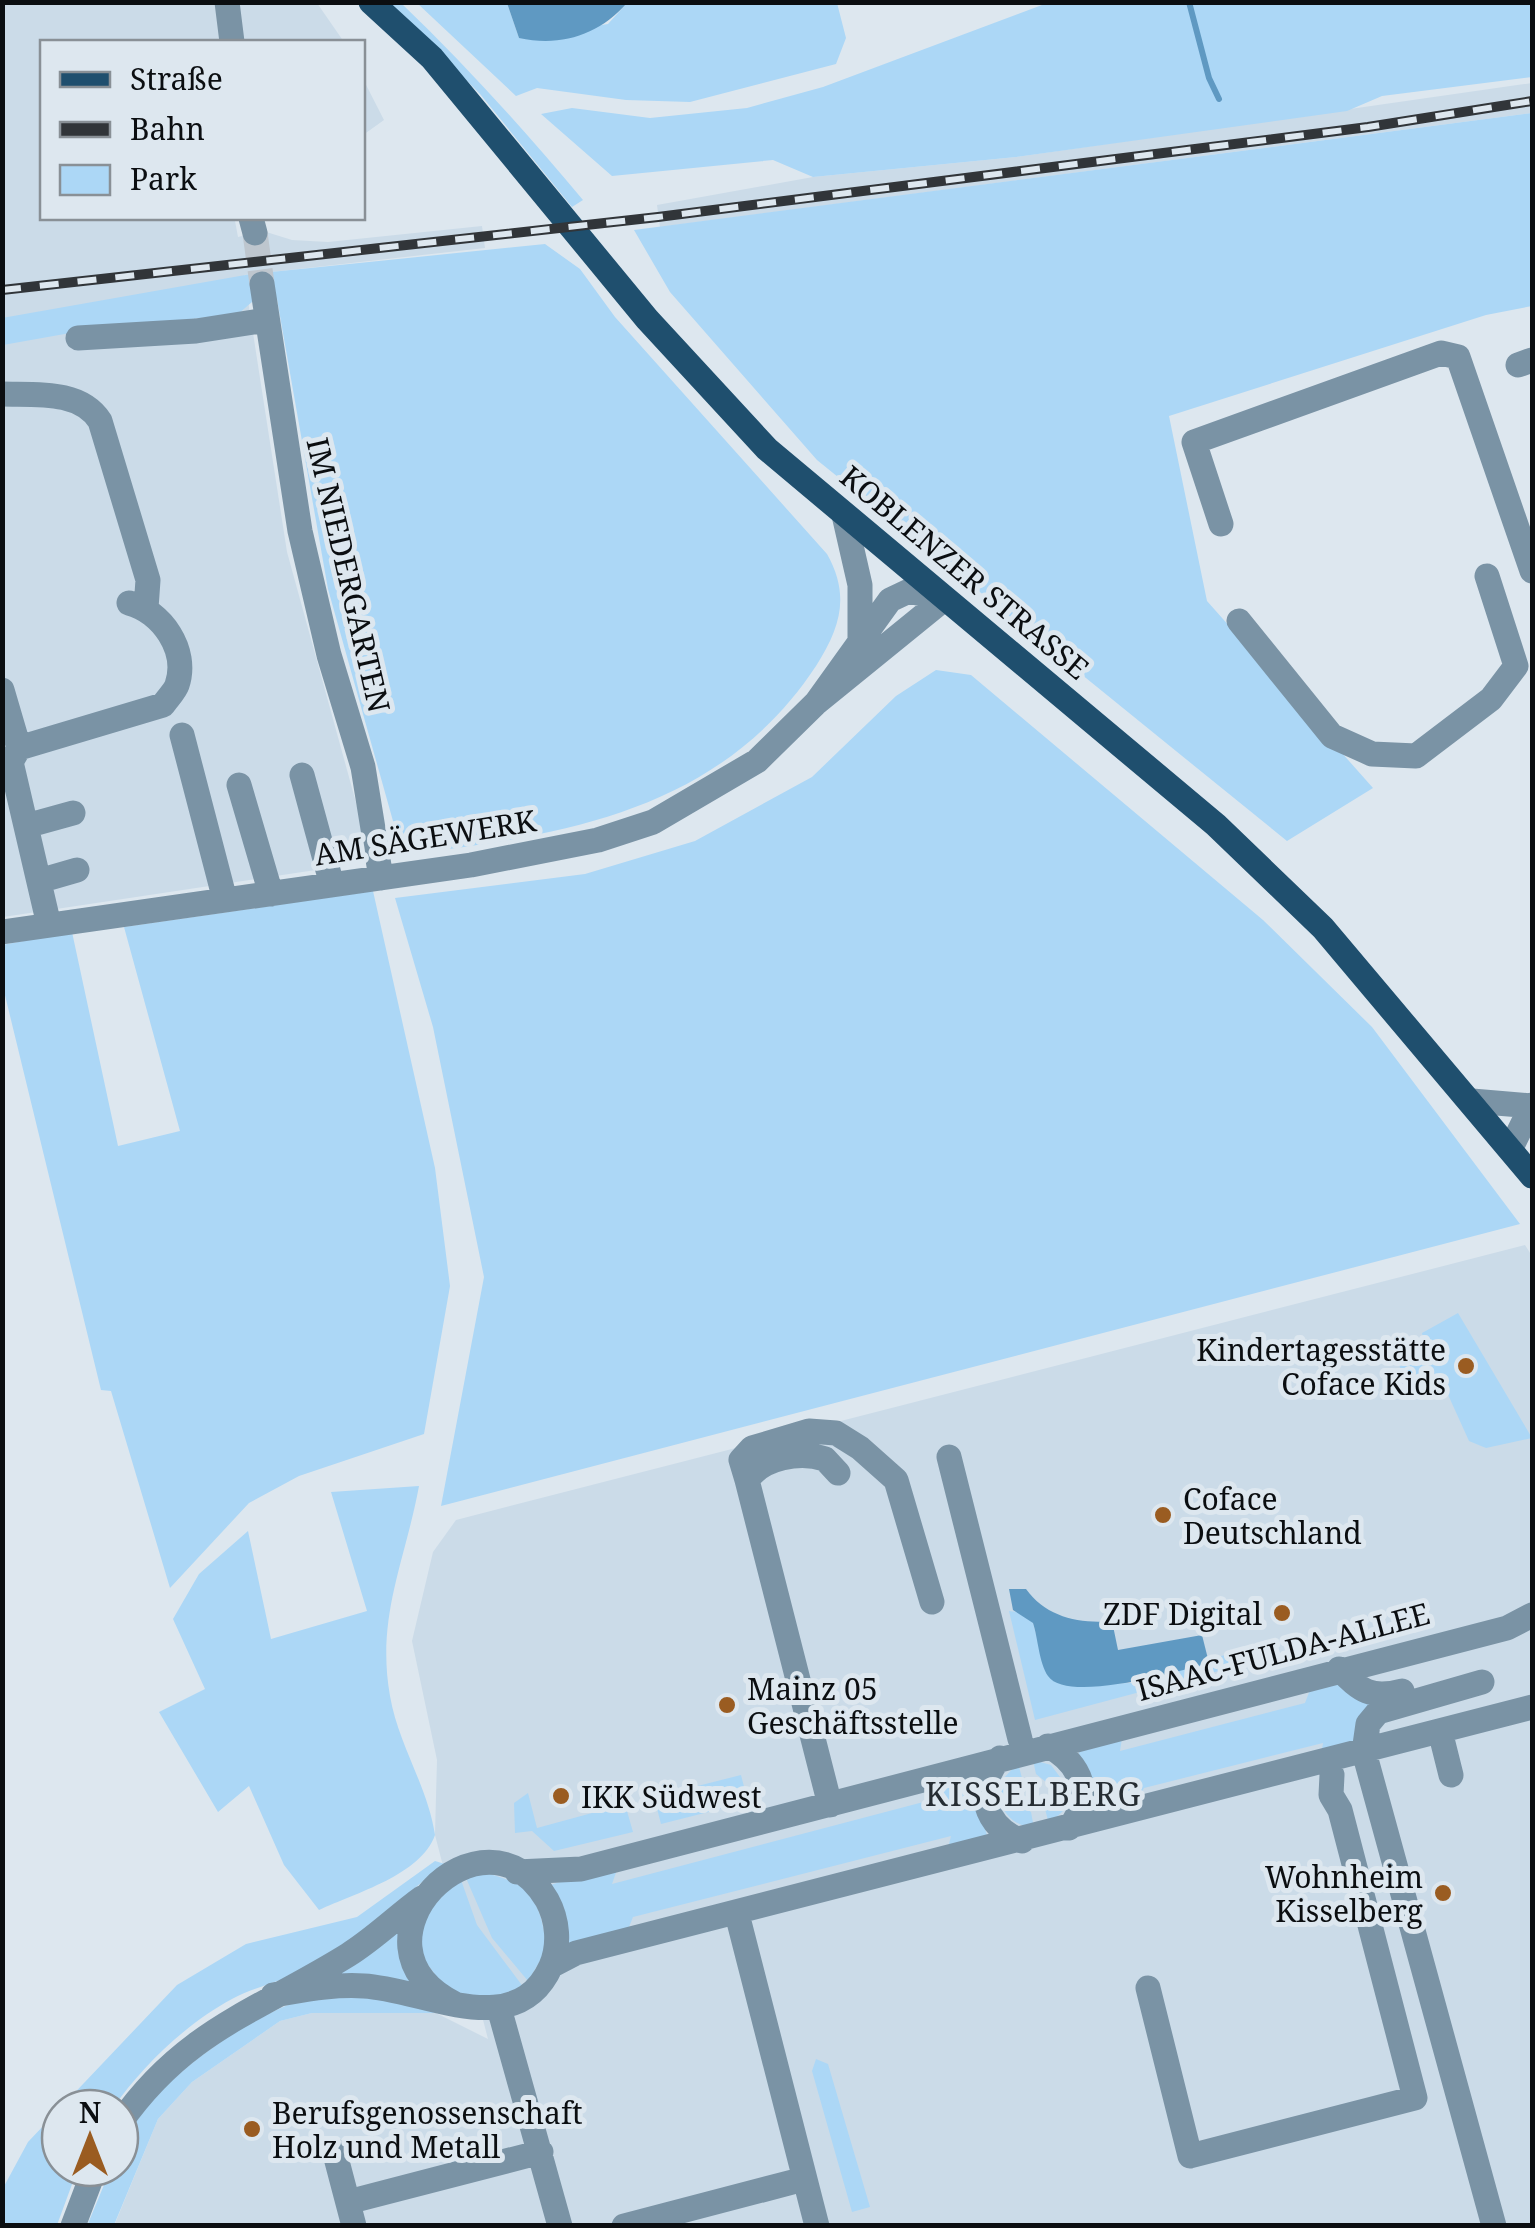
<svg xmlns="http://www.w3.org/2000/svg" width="1535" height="2228" font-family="'Noto Serif',serif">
	<rect width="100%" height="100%" fill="#dde7ef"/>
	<path fill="#cbdbe8" d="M2,3H317L344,42H42V218H240L235,221L238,237L263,231L292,240L328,242L482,226L485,248L244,275L287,552L363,828L355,849L329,868L3,917Z
		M362,77L384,120L363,135H362Z
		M1532,83V113L660,227L657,205L813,177L1016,157Z
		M1525,1245L1532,1256V2225L114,2226L158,2119L192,2082L280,2021L312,2013H436L488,2039L435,1835L437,1760L412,1641L433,1552L456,1520Z"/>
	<path fill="#acd7f6" d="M1050,2L1532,3V77L1382,96L1347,111L1016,157L813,177L773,160L612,176L541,114L572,108L650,118L747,108L823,87Z
		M389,3H401C466,65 525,131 583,200L572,207L480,94Z
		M417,3H507L519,38L608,24L627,3H837L846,38L836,64L690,102L626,100L537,88L516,96Z
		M1532,113V306L1486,315L1169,416L1207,601L1373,788L1287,841L817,460L670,292L634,230Z
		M545,244L580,269L615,317L827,554C850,595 841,627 816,666C723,807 573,834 417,853L400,846L328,589L277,299L254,286L252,302L238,314L87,330L3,345L2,318L251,274Z
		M936,670L971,675L1263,920L1372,1027L1520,1224L441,1506L484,1277L433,1027L395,898L585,874L695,841L812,777L896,696Z
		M373,891L435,1168L450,1286L424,1434L299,1476L249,1503L170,1588L111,1391L101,1390L3,987L2,945L72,932L118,1146L180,1131L124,927Z
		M1458,1313L1532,1438L1486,1448L1469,1441L1440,1377L1409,1389L1395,1355L1424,1342L1422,1333Z
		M419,1486C405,1562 376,1617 390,1696C398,1744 428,1787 435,1835C421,1875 355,1893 319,1910L284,1865L249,1786L218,1812L159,1712L205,1689L173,1619L199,1574L248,1531L271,1639L367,1611L331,1492Z
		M1009,1611L1024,1613L1033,1623L1043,1660L1074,1685L1131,1683L1238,1651L1241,1665L1035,1720Z
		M1329,1679L1372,1704L1355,1743L1321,1756L1323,1743L1144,1788L1135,1804L1094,1816L1077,1745L1123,1732L1120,1751L1305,1703L1313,1682Z
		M1033,1760L1051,1765L1066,1785L1063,1811L1049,1824L1045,1809L1052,1799L1051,1786L1036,1774Z
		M1018,1763L1022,1778L1015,1788L1016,1801L1031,1812L1034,1828C1008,1825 995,1806 1002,1780Z
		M741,1775L748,1802L661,1824L654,1797Z
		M965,1778L972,1780L989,1843L947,1852L951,1836L633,1917L625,1937L564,1949L547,1886L619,1864L612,1884L931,1800L940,1780Z
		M528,1793L537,1828L625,1804L633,1832L554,1851L532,1831L515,1833L514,1803Z
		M435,1861L445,1864C401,1897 365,1936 317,1964C291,1979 259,1985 232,1999C187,2023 142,2066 113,2108H60V2168H78L57,2225H3L2,2190L28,2142L177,1985L246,1944L357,1917Z
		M481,1872C534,1884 539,1898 547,1949L528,1981L492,1938L466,1878Z
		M460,1877L477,1925L524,1988L492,2001L447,1991L420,1954L421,1919Z
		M400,1923L422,1987L326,1976Z
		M376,1994L436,2013H312L280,2021L192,2082L158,2119L114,2225L87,2226L111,2168H120C120,2102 242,2019 299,2001C322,1994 351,1996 376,1994Z
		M816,2059L828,2064L870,2207L852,2212L812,2071Z"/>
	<path fill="#5f99c2" d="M507,3V2L627,3C599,35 561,47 519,38Z
		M1009,1589H1026C1046,1617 1079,1624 1112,1621L1118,1650L1202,1635L1209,1663C1180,1671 1067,1704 1048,1676C1039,1663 1038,1638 1033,1623L1013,1610Z"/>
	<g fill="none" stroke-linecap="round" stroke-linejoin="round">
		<path stroke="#5f99c2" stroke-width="6" d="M1189,2L1209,78L1219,99"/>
		<path stroke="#bec6ce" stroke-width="25" stroke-dasharray="25 12" stroke-linecap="butt" d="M255,233L262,284"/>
		<path stroke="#7a93a5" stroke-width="25" d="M227,2L232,42
			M251,218L255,233
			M262,284L300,531L329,655L363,767L381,878
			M78,338L196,331L266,320
			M1518,365L1532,360
			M2,394C36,395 80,390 100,421L148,580L146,608
			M844,515L860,585V638
			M1221,524L1194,442L1441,353L1458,357L1532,571
			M1239,621L1332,736L1372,754L1416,756L1491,699L1516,666L1487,576
			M2,690L19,748
			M182,735L225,900
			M302,775L332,885
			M239,785L271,894
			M26,826L73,813
			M39,881L77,870
			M49,925L11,762L19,748L163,705C167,699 175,691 177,685C189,650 161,611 129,603
			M2,932L471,865L598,840L653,822L757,761L816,703L944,599L909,591L890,600L816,703
			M1472,1101L1531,1106
			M1511,1148L1532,1105
			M949,1457L1020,1739
			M747,1480L741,1460L752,1448L809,1431L836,1433L860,1448L896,1480L932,1602
			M1339,1669C1361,1691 1371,1699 1402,1691
			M1482,1682L1378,1712L1368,1724L1364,1752L1494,2226
			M1440,1731L1451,1775
			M1048,1746C1081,1763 1095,1797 1069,1828
			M1000,1758C973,1788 985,1828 1022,1841
			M830,1805L747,1480C763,1457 800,1451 825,1459L838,1473
			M517,1872L581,1869L1507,1628L1532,1615
			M737,1914L817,2226
			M551,1966L576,1953L1532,1707
			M1148,1988L1190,2156L1415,2098L1340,1810L1331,1795L1332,1775
			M273,1995C304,1990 333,1984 364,1986C424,1989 516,2044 551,1966C560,1945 558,1920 547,1900C484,1792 335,1944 455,2004
			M499,2008L560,2226
			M120,2123C185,2030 258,2011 348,1955C374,1939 397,1916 422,1898
			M334,2150L354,2226
			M348,2202L541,2152
			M73,2226L95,2168
			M624,2226L804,2179"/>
		<path stroke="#1f4f6e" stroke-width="25" d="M371,2L432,58L647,319L767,449L1216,825L1323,928L1532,1176"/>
		<defs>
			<path id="rail" d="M2,290L658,217L1368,127L1532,101"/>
		</defs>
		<use href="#rail" stroke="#313539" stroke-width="10"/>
		<use href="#rail" stroke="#dde7ef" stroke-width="6" stroke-dasharray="19" stroke-linecap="butt"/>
	</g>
	<g fill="#9a5c21" stroke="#dde7ef" stroke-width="4">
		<circle cx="1466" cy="1366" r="10"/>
		<circle cx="1163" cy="1515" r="10"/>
		<circle cx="1282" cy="1613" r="10"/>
		<circle cx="727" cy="1705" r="10"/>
		<circle cx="561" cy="1796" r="10"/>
		<circle cx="1443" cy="1893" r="10"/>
		<circle cx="252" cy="2129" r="10"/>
	</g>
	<g text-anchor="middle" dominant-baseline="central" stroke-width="10" stroke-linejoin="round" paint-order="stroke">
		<g font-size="30" fill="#0b0e11" stroke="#dde7ef">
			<text transform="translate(965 572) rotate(40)">KOBLENZER STRASSE</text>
			<text transform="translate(349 575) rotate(77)">IM NIEDERGARTEN</text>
			<text transform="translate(425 837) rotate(-9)">AM SÄGEWERK</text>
			<text transform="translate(1283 1651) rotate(-15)">ISAAC-FULDA-ALLEE</text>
		</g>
		<g font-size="30" fill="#0b0e11" stroke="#dde7ef" text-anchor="start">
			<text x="1446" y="1349" text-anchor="end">Kindertagesstätte<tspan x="1446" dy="34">Coface Kids</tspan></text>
			<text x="1183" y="1498">Coface<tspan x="1183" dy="34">Deutschland</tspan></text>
			<text x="1262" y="1613" text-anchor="end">ZDF Digital</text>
			<text x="747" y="1688">Mainz 05<tspan x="747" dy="34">Geschäftsstelle</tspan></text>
			<text x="581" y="1796">IKK Südwest</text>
			<text x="1423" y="1876" text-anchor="end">Wohnheim<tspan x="1423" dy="34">Kisselberg</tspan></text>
			<text x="272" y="2112">Berufsgenossenschaft<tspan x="272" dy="34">Holz und Metall</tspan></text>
		</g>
		<g font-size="32" letter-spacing="2.5" fill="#262d33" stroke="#dde7ef">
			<text x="1034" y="1793">KISSELBERG</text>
		</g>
	</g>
	<rect width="1535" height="2228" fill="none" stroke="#0b0e11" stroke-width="10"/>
	<rect x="40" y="40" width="325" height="180" fill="#dde7ef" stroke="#899096" stroke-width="2.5"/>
	<rect x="60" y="72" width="50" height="15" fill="#1f4f6e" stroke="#899096" stroke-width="2.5"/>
	<text x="130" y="90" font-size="30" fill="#0b0e11">Straße</text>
	<rect x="60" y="122" width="50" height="15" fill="#313539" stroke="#899096" stroke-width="2.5"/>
	<text x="130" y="140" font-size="30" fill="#0b0e11">Bahn</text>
	<rect x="60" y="165" width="50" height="30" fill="#acd7f6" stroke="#899096" stroke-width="2.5"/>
	<text x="130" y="190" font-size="30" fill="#0b0e11">Park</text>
	<g transform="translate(90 2138)"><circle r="48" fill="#dde7ef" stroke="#899096" stroke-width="2.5"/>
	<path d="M0-8L18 38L0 25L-18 38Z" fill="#9a5c21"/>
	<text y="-15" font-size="28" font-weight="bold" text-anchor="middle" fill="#0b0e11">N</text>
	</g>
</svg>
